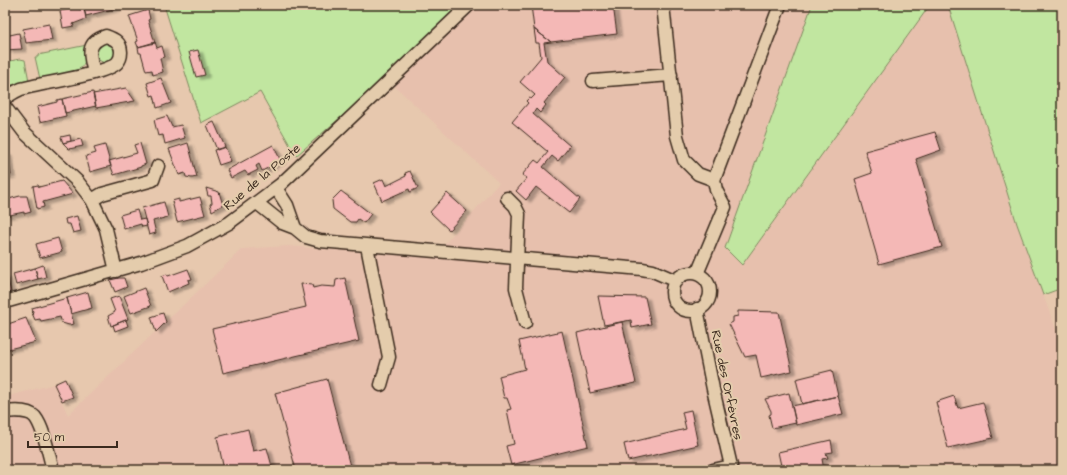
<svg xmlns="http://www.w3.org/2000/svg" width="1067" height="475" font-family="'Architects Daughter',sans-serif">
	<defs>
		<filter id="shadow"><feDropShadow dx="4.5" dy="2.5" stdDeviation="1" flood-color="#0004"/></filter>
	</defs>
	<rect width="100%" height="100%" fill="#e7c8ae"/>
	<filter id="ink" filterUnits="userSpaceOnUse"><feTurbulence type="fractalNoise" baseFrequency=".025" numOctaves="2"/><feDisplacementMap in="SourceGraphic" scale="8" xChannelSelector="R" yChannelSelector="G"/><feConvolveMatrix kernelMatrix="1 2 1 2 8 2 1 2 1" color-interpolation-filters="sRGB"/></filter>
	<g filter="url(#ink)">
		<path fill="#e7c0ad" d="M460,5H812L725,248L742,265L930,5H948L1017,224L1062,346V470H5V397L54,384L68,415L242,249L288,246L432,258L499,183L386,78Z"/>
		<path fill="#c1e6a0" stroke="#7e885f" d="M164,5H460L386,78L296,156L260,92L201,123Z
			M812,5H930L742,265L725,248Z
			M948,5H1062V288L1043,295L1017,224Z
			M104,41L116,47L114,60L104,63L97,59L95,48Z
			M87,45C86,55 87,65 77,71L40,79L35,57H38V55Z
			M20,59L25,60L29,81L13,85L5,83V62Z"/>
		<path fill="#f4b8b6" stroke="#3b2a1e" filter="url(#shadow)" d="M83,5H116L117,8L86,16Z
			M531,5H613L617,34L551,42L534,29Z
			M79,7V9L84,8L86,19L73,24L74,26L63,28L60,11Z
			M148,10L150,19L148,20L155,43L138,47L136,42L138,41L129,16Z
			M49,24L52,40L26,43L23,29Z
			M534,29L551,42L544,43L547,61L565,77L544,103L546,105L540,113L536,109L533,114L570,146L558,161L552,156L543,167L580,199L569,213L536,187L526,200L516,191L527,178L522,175L535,160L539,163L548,152L512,122L528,103L526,101L529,98L531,99L535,95L520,82L541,57L539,43H536Z
			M19,33L22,49L5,50V36Z
			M155,42L157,48L162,46L165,57L160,58L163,72L153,75L152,70L146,71L141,53H139L138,47Z
			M198,50L205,75L196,77L189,52Z
			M161,78L171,103L157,108L154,95L151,96L147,83Z
			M126,88L135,101L96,108L93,94Z
			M93,92L96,106L65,113L62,99Z
			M62,99L66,116L40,122L37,107L57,102V100Z
			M167,116L172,127L181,125L185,138L165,144L163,135L158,136L154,120Z
			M214,122L225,147L217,150L207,125Z
			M935,132L941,150L916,159L942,247L879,264L855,179L872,173L865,151Z
			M70,135L71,141L63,143L61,137Z
			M81,139L83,146L69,149L63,143Z
			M140,143L146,164L141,166V167L114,175L109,161L137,153L134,145Z
			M188,143L197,177L192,178L186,177L185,173L179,175L169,149Z
			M105,145L111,166L90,172L86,156L96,153L94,148Z
			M273,145L281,161L262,171L259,164L256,166L258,170L248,175L245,171L231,178L227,170Z
			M225,147L231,161L219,165L214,150Z
			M5,153H7L8,158L5,159L8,176H5Z
			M8,158L11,175L8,176L5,159Z
			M410,171L418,188L410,192L409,189L382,201L374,183L383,179L386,186L406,176L405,173Z
			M62,181L73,194L43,202L44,207L37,209L33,186L38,185L39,187Z
			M206,188L219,192L223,205L212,211L210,204L212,203L211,196H208Z
			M341,191L371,214L364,223L358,219L356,222H350L333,209L332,200Z
			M447,193L467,211L449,230L430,212Z
			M20,196H27L31,212L24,214V212L5,216V200Z
			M200,197L205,215L177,222L172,201L179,199V202Z
			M164,202L168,217L153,221L156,233L149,235L142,208Z
			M137,210L140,220L145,219L147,226L142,227L141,224L124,229L120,215Z
			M77,216L81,231L73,233L70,224H66L65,219Z
			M58,238L62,252L40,258L36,244Z
			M43,265L46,277L38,279L35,268Z
			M35,268L38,279L16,285L13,274Z
			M188,269L192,279L188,280L189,283L168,292L162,276L167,274L168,276Z
			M5,276H7L11,292L5,294Z
			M119,278H124L127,287L115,292L110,280Z
			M345,278L359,341L223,373L212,329L306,307L301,284L312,285L313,288L321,286L335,287L336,280Z
			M144,288L151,306L131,313L124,296Z
			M88,292L92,308L71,314L67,298Z
			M119,296L128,319L111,326L108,316L115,312L110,299Z
			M598,296L645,297L651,324L632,328L631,320L604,325Z
			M67,298L74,324L69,325L62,323L60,317L41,321L40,319L35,320L32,313L33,312L32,308Z
			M738,311L779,312L792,371L761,378L756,355L745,357L729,324L733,322V317L738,316Z
			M163,313L166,322L156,332L151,317Z
			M26,318L36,342L5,350V325Z
			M126,320L128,326L115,331L113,325Z
			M622,322L636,383L590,393L577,333Z
			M562,331L588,446L511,465L506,446L514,444L507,410L511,409L507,398H504L499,376L525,369L519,341Z
			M832,370L838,396L802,404L796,379Z
			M65,379L73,397L62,401L54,384Z
			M327,379L351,470H296L275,393Z
			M789,393L796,423L772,428L769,415L771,414V411L765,399Z
			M838,396L843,414L796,425L792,406Z
			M954,396L958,408L983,402L993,438L948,448L936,402Z
			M691,410L698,445L628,461L624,444L686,429L682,412Z
			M248,429L253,451L267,448L273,470H224L217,437Z
			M831,440L833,452L826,453L828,458L822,459L824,470H782L778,452Z"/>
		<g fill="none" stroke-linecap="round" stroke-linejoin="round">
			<defs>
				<path id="minor" d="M663,5L677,136L684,160L698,174L714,180
					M593,81L671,75
					M5,98C10,95 16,91 21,89C41,83 104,75 117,63C120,60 121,56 121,52C121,42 114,39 106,36C86,42 89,55 94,72
					M5,107L24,132L78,182L92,200L106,229L116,271
					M276,188L287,205L295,228
					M507,198L515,206L519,214L516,288L525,323
					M92,200L102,194L153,180L158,166
					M257,203L282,223L295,228L306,237L320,241L642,269L653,271L676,281
					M367,246L389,357L381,385
					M672 292a19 19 0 1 1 38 0a19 19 0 1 1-38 0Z
					M697,274L725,207L716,190L714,180L780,5
					M5,302L141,263L187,246L229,223L281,184L469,5
					M697,309L713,389L731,466V470
					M5,412C13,411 29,410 35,417C44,428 49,456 53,470
					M713,470L731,466"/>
			</defs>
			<use href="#minor" stroke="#3b2a1e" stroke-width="15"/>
			<use href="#minor" stroke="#e4ccac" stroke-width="12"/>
		</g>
	</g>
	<g text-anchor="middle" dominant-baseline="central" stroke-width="4" stroke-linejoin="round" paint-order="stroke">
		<g font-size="13" fill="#3b2a1e" stroke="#e4ccac">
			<text transform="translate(262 177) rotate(-40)">Rue de la Poste</text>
			<text transform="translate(727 385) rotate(78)">Rue des Orfèvres</text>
		</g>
	</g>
	<rect width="1067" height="475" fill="none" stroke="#e4ccac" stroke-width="20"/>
	<rect x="10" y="10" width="1047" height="455" fill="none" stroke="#3b2a1e" stroke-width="1.5" filter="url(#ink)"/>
	<path d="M28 441v6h89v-6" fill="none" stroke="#3b2a1e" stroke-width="2"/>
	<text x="34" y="441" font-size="12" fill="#3b2a1e" stroke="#e4ccac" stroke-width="3" paint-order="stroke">50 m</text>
</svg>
